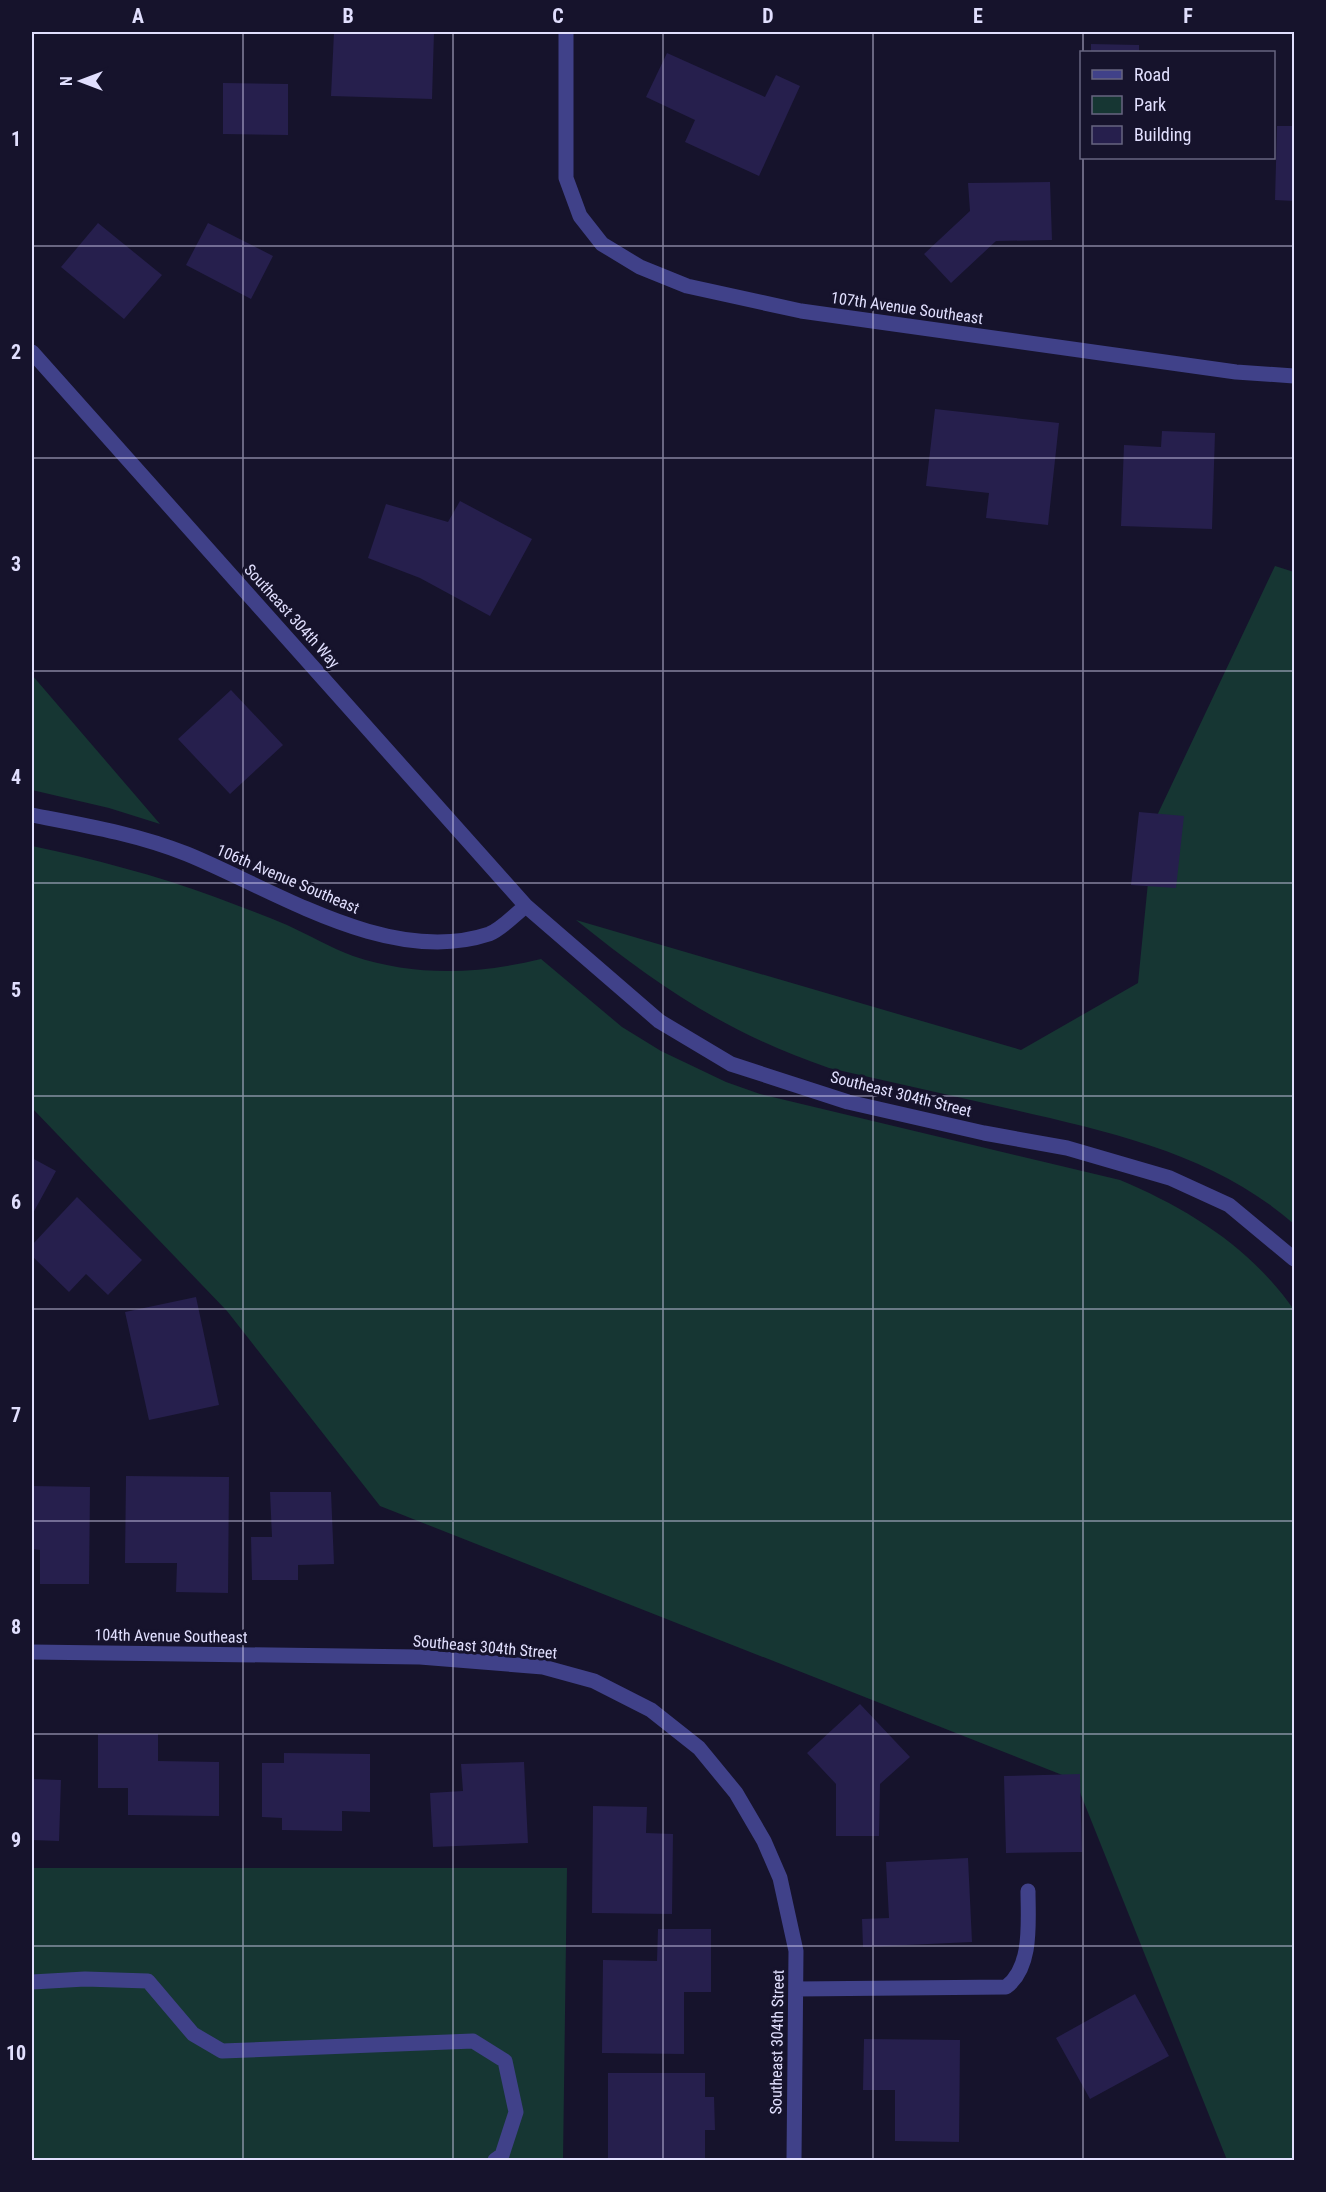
<svg xmlns="http://www.w3.org/2000/svg" width="1326" height="2192" font-family="'Roboto Condensed',sans-serif">
  <style>
    .green { fill: #163633 }
    .building { fill: #261f4d }
    .lines { fill: none; stroke-linecap: round; stroke-linejoin: round }
    .minor { stroke: #404189; stroke-width: 15 }
    .grid { fill: none; stroke: #e1dffe; stroke-width: 1.5; stroke-opacity: 0.55 }
    .labels { text-anchor: middle; dominant-baseline: central; stroke-width: 6; stroke-linejoin: round; paint-order: stroke }
    .street-label { font-size: 16px; fill: #e1dffe; stroke: #16132c }
    .neatline { fill: none; stroke: #e1dffe; stroke-width: 2 }
    .grid-label { font-size: 20px; text-anchor: middle; font-weight: bold; fill: #e1dffe }
  </style>
  <rect width="100%" height="100%" fill="#16132c"/>
  <!-- green -->
  <path class="green" d="M 1275,566 L 1294,572 L 1294,1224 C 1215,1155 1115,1133 1015,1110 C 953,1096 891,1082 829,1068 C 725,1032 661,988 576,920 L 1021,1050 L 1138,983 L 1154,822 Z
    M 32,675 L 160,824 L 109,808 L 32,790 Z
    M 32,846 C 94,859 155,875 215,897 C 239,906 264,915 287,925 C 309,935 331,948 353,956 C 415,977 479,974 541,959 L 622,1027 L 661,1051 L 726,1082 L 760,1094 L 1120,1180 C 1189,1209 1251,1248 1294,1310 L 1294,2160 L 1227,2160 L 1075,1780 L 380,1506 L 227,1311 L 32,1108 Z
    M 32,1868 L 567,1868 L 563,2160 L 32,2160 Z"/>
  <!-- building -->
  <path class="building" d="M 334,32 L 434,32 L 432,99 L 331,96 Z
    M 1091,44 L 1139,45 L 1139,52 L 1091,52 Z
    M 667,53 L 765,97 L 776,75 L 800,86 L 759,176 L 685,142 L 695,120 L 646,97 Z
    M 223,83 L 288,84 L 288,135 L 223,134 Z
    M 1277,126 L 1294,126 L 1294,201 L 1275,200 Z
    M 1050,182 L 1052,240 L 996,241 L 951,283 L 924,254 L 970,211 L 968,183 Z
    M 98,223 L 162,275 L 124,319 L 61,267 Z
    M 208,223 L 273,256 L 251,299 L 186,265 Z
    M 935,409 L 1059,423 L 1048,525 L 986,518 L 989,493 L 926,486 Z
    M 1162,431 L 1215,433 L 1212,529 L 1121,526 L 1124,445 L 1161,447 Z
    M 460,501 L 532,539 L 490,616 L 420,578 L 368,558 L 386,504 L 448,522 Z
    M 231,690 L 283,745 L 230,794 L 178,739 Z
    M 1139,812 L 1184,816 L 1176,888 L 1131,885 Z
    M 32,1158 L 56,1171 L 32,1215 Z
    M 77,1197 L 142,1260 L 108,1295 L 86,1274 L 69,1292 L 32,1256 L 32,1245 Z
    M 196,1297 L 219,1405 L 149,1420 L 125,1312 Z
    M 126,1476 L 229,1477 L 228,1593 L 176,1592 L 177,1563 L 125,1563 Z
    M 32,1486 L 90,1487 L 89,1584 L 40,1584 L 40,1550 L 32,1549 Z
    M 270,1492 L 331,1492 L 334,1564 L 298,1565 L 298,1580 L 252,1580 L 251,1537 L 272,1537 Z
    M 860,1704 L 910,1757 L 880,1784 L 879,1836 L 836,1836 L 836,1784 L 807,1753 Z
    M 98,1734 L 158,1734 L 158,1761 L 219,1762 L 219,1816 L 128,1815 L 128,1788 L 98,1788 Z
    M 284,1753 L 370,1754 L 370,1812 L 342,1811 L 342,1831 L 282,1830 L 282,1818 L 262,1817 L 262,1763 L 284,1763 Z
    M 524,1762 L 528,1843 L 433,1847 L 430,1793 L 463,1791 L 461,1764 Z
    M 1080,1774 L 1082,1852 L 1006,1853 L 1004,1776 Z
    M 32,1779 L 61,1780 L 59,1841 L 32,1840 Z
    M 593,1806 L 647,1807 L 646,1833 L 673,1834 L 672,1914 L 592,1913 Z
    M 968,1858 L 972,1942 L 863,1947 L 862,1919 L 889,1918 L 886,1862 Z
    M 658,1929 L 711,1929 L 711,1992 L 684,1992 L 684,2054 L 602,2053 L 603,1960 L 657,1961 Z
    M 1135,1994 L 1169,2056 L 1090,2099 L 1056,2038 Z
    M 864,2039 L 960,2040 L 959,2142 L 895,2141 L 895,2090 L 863,2090 Z
    M 608,2073 L 705,2073 L 705,2097 L 714,2097 L 715,2130 L 705,2130 L 705,2160 L 608,2160 Z"/>
  <g class="lines">
    <!-- minor -->
    <path class="minor" d="M 566,32 L 566,178 L 580,216 L 602,244 L 640,267 L 687,286 L 801,311 L 1236,372 L 1294,376
      M 32,352 L 526,906 L 659,1021 L 731,1064 L 848,1102 L 984,1133 L 1067,1148 L 1170,1178 L 1229,1205 L 1294,1259
      M 32,815 C 84,825 137,834 187,854 C 275,890 390,967 489,934 C 502,929 515,914 526,906
      M 32,1652 L 420,1657 L 543,1667 L 594,1681 L 651,1710 L 699,1748 L 736,1793 L 764,1841 L 780,1878 L 796,1951 L 794,2160
      M 32,1982 L 85,1979 L 148,1981 L 193,2034 L 222,2051 L 473,2041 L 505,2061 L 516,2112 L 502,2155 L 495,2160
      M 797,1989 L 1006,1987 C 1033,1967 1028,1921 1028,1891"/>
  </g>
  <!-- grid -->
  <path class="grid" d="M 243,32 L 243,2160M 453,32 L 453,2160M 663,32 L 663,2160M 873,32 L 873,2160M 1083,32 L 1083,52M 1083,158 L 1083,2160M 32,246 L 1294,246M 32,458 L 1294,458M 32,671 L 1294,671M 32,883 L 1294,883M 32,1096 L 1294,1096M 32,1309 L 1294,1309M 32,1521 L 1294,1521M 32,1734 L 1294,1734M 32,1946 L 1294,1946"/>
  <g class="labels">
    <!-- street labels -->
    <g class="street-label">
      <text transform="translate(907 308) rotate(8)">107th Avenue Southeast</text>
      <text transform="translate(292 616) rotate(48)">Southeast 304th Way</text>
      <text transform="translate(288 879) rotate(23)">106th Avenue Southeast</text>
      <text transform="translate(901 1094) rotate(14)">Southeast 304th Street</text>
      <text transform="translate(171 1636) rotate(1)">104th Avenue Southeast</text>
      <text transform="translate(485 1647) rotate(5)">Southeast 304th Street</text>
      <text transform="translate(777 2042) rotate(-89)">Southeast 304th Street</text>
    </g>
  </g>
  <!-- border -->
  <rect width="1326" height="2192" fill="none" stroke="#16132c" stroke-width="66"/>
  <!-- legend -->
  <rect x="1080" y="51" width="195" height="108" fill="#16132c" stroke="#676580" stroke-width="1.5"/>
  <rect x="1092" y="70" width="30" height="9" fill="#404189" stroke="#676580" stroke-width="1.5"/>
  <text x="1134" y="81" font-size="18" fill="#e1dffe">Road</text>
  <rect x="1092" y="96" width="30" height="18" fill="#163633" stroke="#676580" stroke-width="1.5"/>
  <text x="1134" y="111" font-size="18" fill="#e1dffe">Park</text>
  <rect x="1092" y="126" width="30" height="18" fill="#261f4d" stroke="#676580" stroke-width="1.5"/>
  <text x="1134" y="141" font-size="18" fill="#e1dffe">Building</text>
  <!-- north arrow -->
  <g transform="translate(81 81) rotate(270)" stroke="#16132c" stroke-width="4.5" paint-order="stroke">
  <path d="M0-4.5L10 22L0 15L-10 22Z" fill="#e1dffe"/>
  <text y="-9" font-size="16" font-weight="bold" text-anchor="middle" fill="#e1dffe">N</text>
  </g>
  <rect x="33" y="33" width="1260" height="2126" class="neatline"/>
  <g class="grid-label">
    <text x="138" y="23">A</text>
    <text x="348" y="23">B</text>
    <text x="558" y="23">C</text>
    <text x="768" y="23">D</text>
    <text x="978" y="23">E</text>
    <text x="1188" y="23">F</text>
    <text x="16" y="146">1</text>
    <text x="16" y="359">2</text>
    <text x="16" y="571">3</text>
    <text x="16" y="784">4</text>
    <text x="16" y="997">5</text>
    <text x="16" y="1209">6</text>
    <text x="16" y="1422">7</text>
    <text x="16" y="1634">8</text>
    <text x="16" y="1847">9</text>
    <text x="16" y="2060">10</text>
  </g>
</svg>
